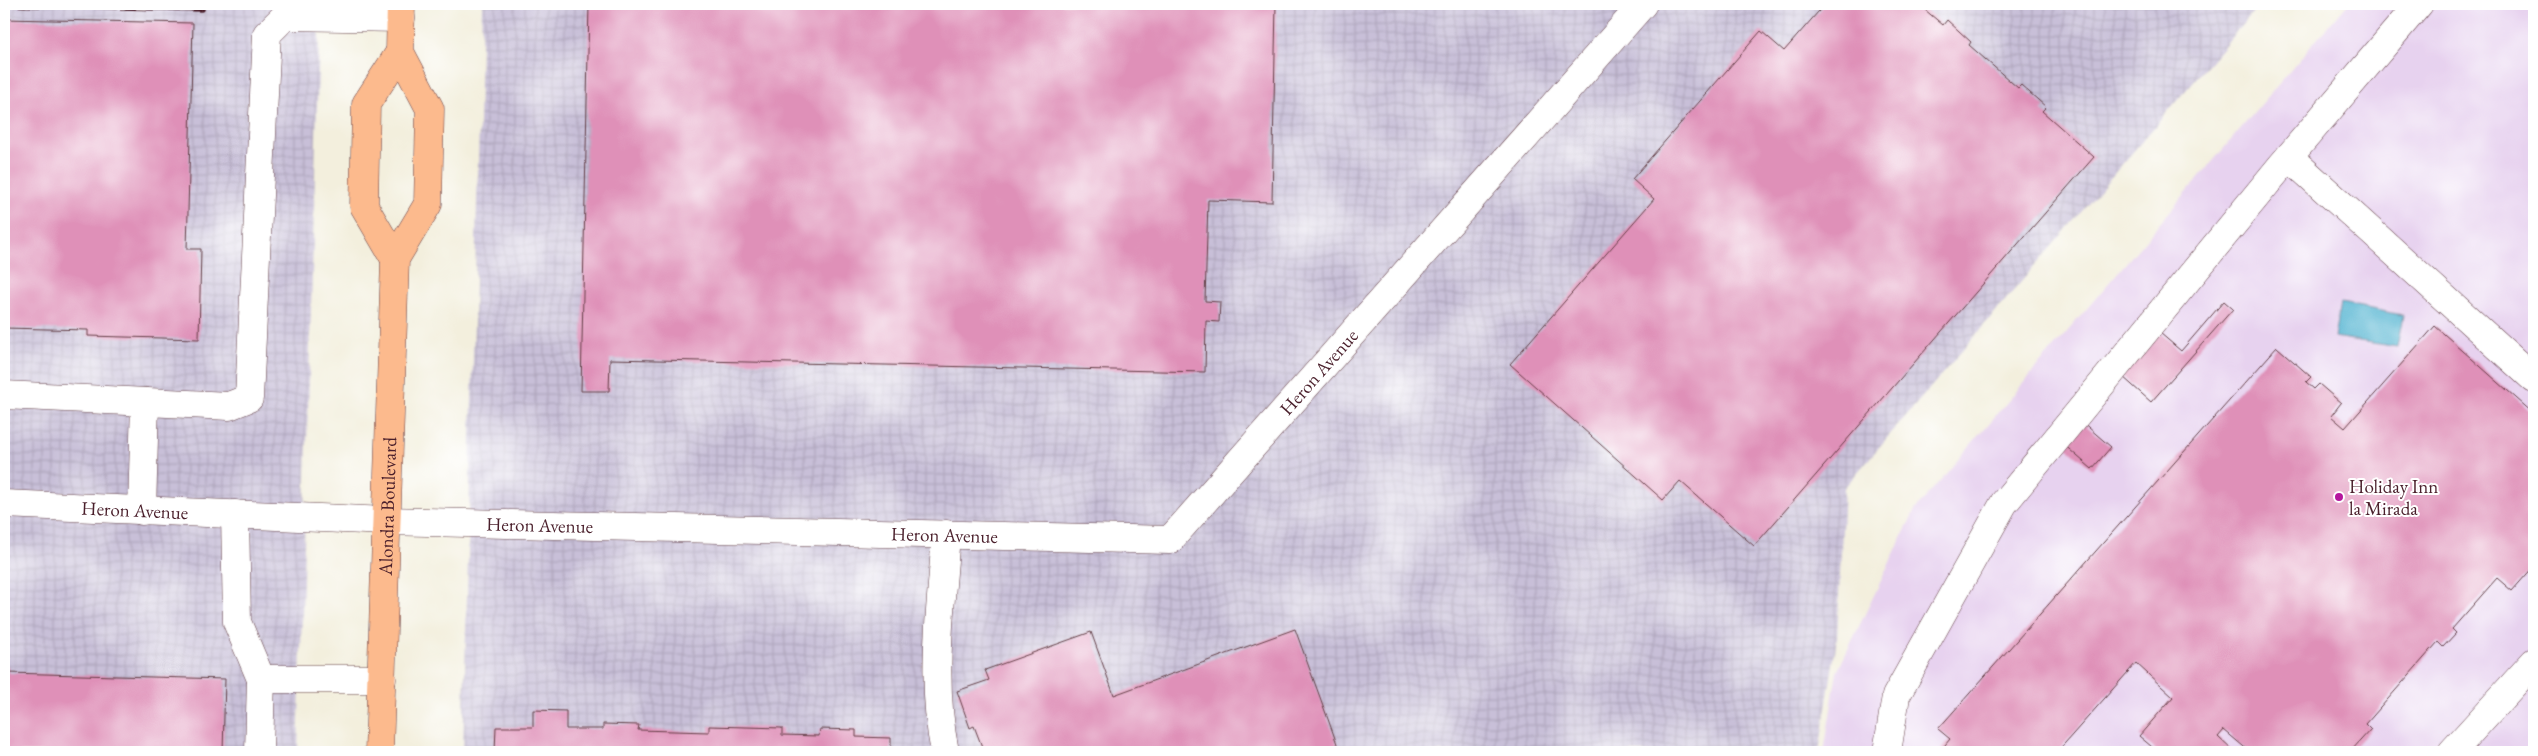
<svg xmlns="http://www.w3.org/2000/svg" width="2538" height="756" font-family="'EB Garamond',serif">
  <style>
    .built { fill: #e7d2ef }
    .industrial { fill: url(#industrial-grid) }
    .water { fill: #51b3d0; stroke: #4e697e }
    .building { fill: #df90b8 }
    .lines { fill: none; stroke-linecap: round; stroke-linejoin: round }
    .minor-casing { stroke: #633e46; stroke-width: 29 }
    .major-casing { stroke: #633e46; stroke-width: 29 }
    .minor { stroke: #fff; stroke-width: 28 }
    .major { stroke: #fcba8d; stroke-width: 28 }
    .rail-casing { stroke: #4a1f2b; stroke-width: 5.5 }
    .rail { stroke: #fff; stroke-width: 4; stroke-dasharray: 11; stroke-linecap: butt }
    .poi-dot { fill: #b5179e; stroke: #fff; stroke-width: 2 }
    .labels { text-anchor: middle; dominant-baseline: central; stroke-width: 4; stroke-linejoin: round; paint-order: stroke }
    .street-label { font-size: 19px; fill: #4a1f2b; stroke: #fff }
    .poi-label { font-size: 19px; fill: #4a1f2b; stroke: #fff; text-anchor: start }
  </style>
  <defs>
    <pattern id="industrial-grid" width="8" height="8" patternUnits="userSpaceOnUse" patternTransform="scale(1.25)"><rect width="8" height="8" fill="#c8bfd8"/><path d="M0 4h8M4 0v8" fill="none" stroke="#ada4ba"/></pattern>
  </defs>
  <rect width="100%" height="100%" fill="#fff"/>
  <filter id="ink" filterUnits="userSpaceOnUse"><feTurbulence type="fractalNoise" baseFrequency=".02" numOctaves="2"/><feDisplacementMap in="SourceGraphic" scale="10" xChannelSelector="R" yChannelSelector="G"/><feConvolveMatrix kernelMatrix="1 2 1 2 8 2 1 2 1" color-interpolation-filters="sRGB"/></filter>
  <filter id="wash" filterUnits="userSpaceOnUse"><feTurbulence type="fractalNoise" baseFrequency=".0096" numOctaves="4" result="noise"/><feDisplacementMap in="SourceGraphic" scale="20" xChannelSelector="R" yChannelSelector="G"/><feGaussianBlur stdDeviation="1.12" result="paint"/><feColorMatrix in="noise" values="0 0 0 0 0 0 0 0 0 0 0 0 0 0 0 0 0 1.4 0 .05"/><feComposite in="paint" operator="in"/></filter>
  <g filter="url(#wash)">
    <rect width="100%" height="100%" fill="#f3efdd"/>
    <!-- built -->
    <path class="built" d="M 2347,4 L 2534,4 L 2534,752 L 1824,752 L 1837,672 L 1915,510 Z"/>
    <!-- industrial -->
    <path class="industrial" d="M 4,4 L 320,4 L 298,752 L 4,752 Z
      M 482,4 L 2260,4 L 1844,488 L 1837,639 L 1819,752 L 463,752 Z"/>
    <!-- water -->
    <path class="water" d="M 2340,303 L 2403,315 L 2397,347 L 2334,337 Z"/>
    <g id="blocks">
      <!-- building -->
      <path class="building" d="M 589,4 L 1276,4 L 1272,202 L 1208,200 L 1205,301 L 1220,302 L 1219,322 L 1206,321 L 1205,372 L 610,359 L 609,391 L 581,391 Z
        M 1825,4 L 1918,4 L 1943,25 L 1947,20 L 1971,42 L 1969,45 L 2018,88 L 2021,85 L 2046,107 L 2042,111 L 2094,157 L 1754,546 L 1680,481 L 1663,500 L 1510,364 L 1654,199 L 1632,179 L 1761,31 L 1784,51 Z
        M 4,19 L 193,23 L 187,249 L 201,249 L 199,339 L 88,336 L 88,330 L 4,328 Z
        M 2224,301 L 2233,309 L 2151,402 L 2122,376 L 2160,333 L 2181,351 Z
        M 2435,326 L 2534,414 L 2534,566 L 2512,591 L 2497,578 L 2452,629 L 2456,633 L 2443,647 L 2438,642 L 2366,724 L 2371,729 L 2350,752 L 2250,752 L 2224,730 L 2218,737 L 2234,752 L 2158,752 L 2139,736 L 2173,697 L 2136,663 L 2057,752 L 1940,751 L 1950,739 L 1938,729 L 2277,347 L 2311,377 L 2306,382 L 2314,389 L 2319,384 L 2341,403 L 2331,416 L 2345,428 Z
        M 2081,421 L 2111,447 L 2092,469 L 2062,443 Z
        M 1295,629 L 1340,752 L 1019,752 L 1018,750 L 984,752 L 974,726 L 970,728 L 957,691 L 989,680 L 985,670 L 1091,632 L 1114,695 Z
        M 4,666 L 8,666 L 8,673 L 225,679 L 223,752 L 4,752 Z
        M 533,710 L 566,711 L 566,729 L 603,729 L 603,724 L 639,725 L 638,730 L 709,732 L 709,726 L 782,728 L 782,735 L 819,736 L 820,729 L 856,730 L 856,737 L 891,738 L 891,752 L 495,752 L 496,727 L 533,727 Z"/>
    </g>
  </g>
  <g filter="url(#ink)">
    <use href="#blocks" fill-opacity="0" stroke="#633e46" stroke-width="1"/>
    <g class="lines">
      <!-- minor casing -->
      <g class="minor-casing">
        <g id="minor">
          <path d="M 2289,157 L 2534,379"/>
          <path d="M 4,395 L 229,406 L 249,398 L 267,34 L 285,16 L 401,18"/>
          <path id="s1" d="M 4,504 L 387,521 L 1170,540 L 1643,4"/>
          <path d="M 142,511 L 145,402"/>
          <path d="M 235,514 L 237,622 L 261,679"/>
          <path d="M 259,752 L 261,679 L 382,679"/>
          <path d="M 945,752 C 930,681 941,607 946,534"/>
          <path d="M 1887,752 L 1896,696 L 2004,503 L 2281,166 L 2419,4"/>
          <path d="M 2452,752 L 2534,662"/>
        </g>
      </g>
      <!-- major casing -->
      <g class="major-casing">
        <g id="major">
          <path d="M 395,259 L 364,206 L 366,104 L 400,52"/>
          <path id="s2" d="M 379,752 L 395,259 L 428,204 L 430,109 L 400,52 L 401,4"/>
        </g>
      </g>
      <!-- minor -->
      <use href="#minor" class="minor"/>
      <!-- major -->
      <use href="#major" class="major"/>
      <!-- rail casing -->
      <g class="rail-casing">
        <path id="rail" d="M 4,4 L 202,9"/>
      </g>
      <!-- rail -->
      <use href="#rail" class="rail"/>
    </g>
  </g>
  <!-- markers -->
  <circle class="poi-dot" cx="2339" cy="497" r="5"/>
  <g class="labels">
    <!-- street labels -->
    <g class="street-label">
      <text stroke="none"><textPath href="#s1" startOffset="1391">Heron Avenue</textPath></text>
      <text stroke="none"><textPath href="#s2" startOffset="246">Alondra Boulevard</textPath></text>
      <text stroke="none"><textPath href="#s1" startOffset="131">Heron Avenue</textPath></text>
      <text stroke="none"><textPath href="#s1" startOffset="536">Heron Avenue</textPath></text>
      <text stroke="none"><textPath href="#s1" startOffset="941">Heron Avenue</textPath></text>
    </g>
    <!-- poi labels -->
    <g class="poi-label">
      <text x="2349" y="486">Holiday Inn<tspan x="2349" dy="22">la Mirada</tspan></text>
    </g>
  </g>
  <!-- margin -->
  <rect width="2538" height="756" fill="none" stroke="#fff" stroke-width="20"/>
</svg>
